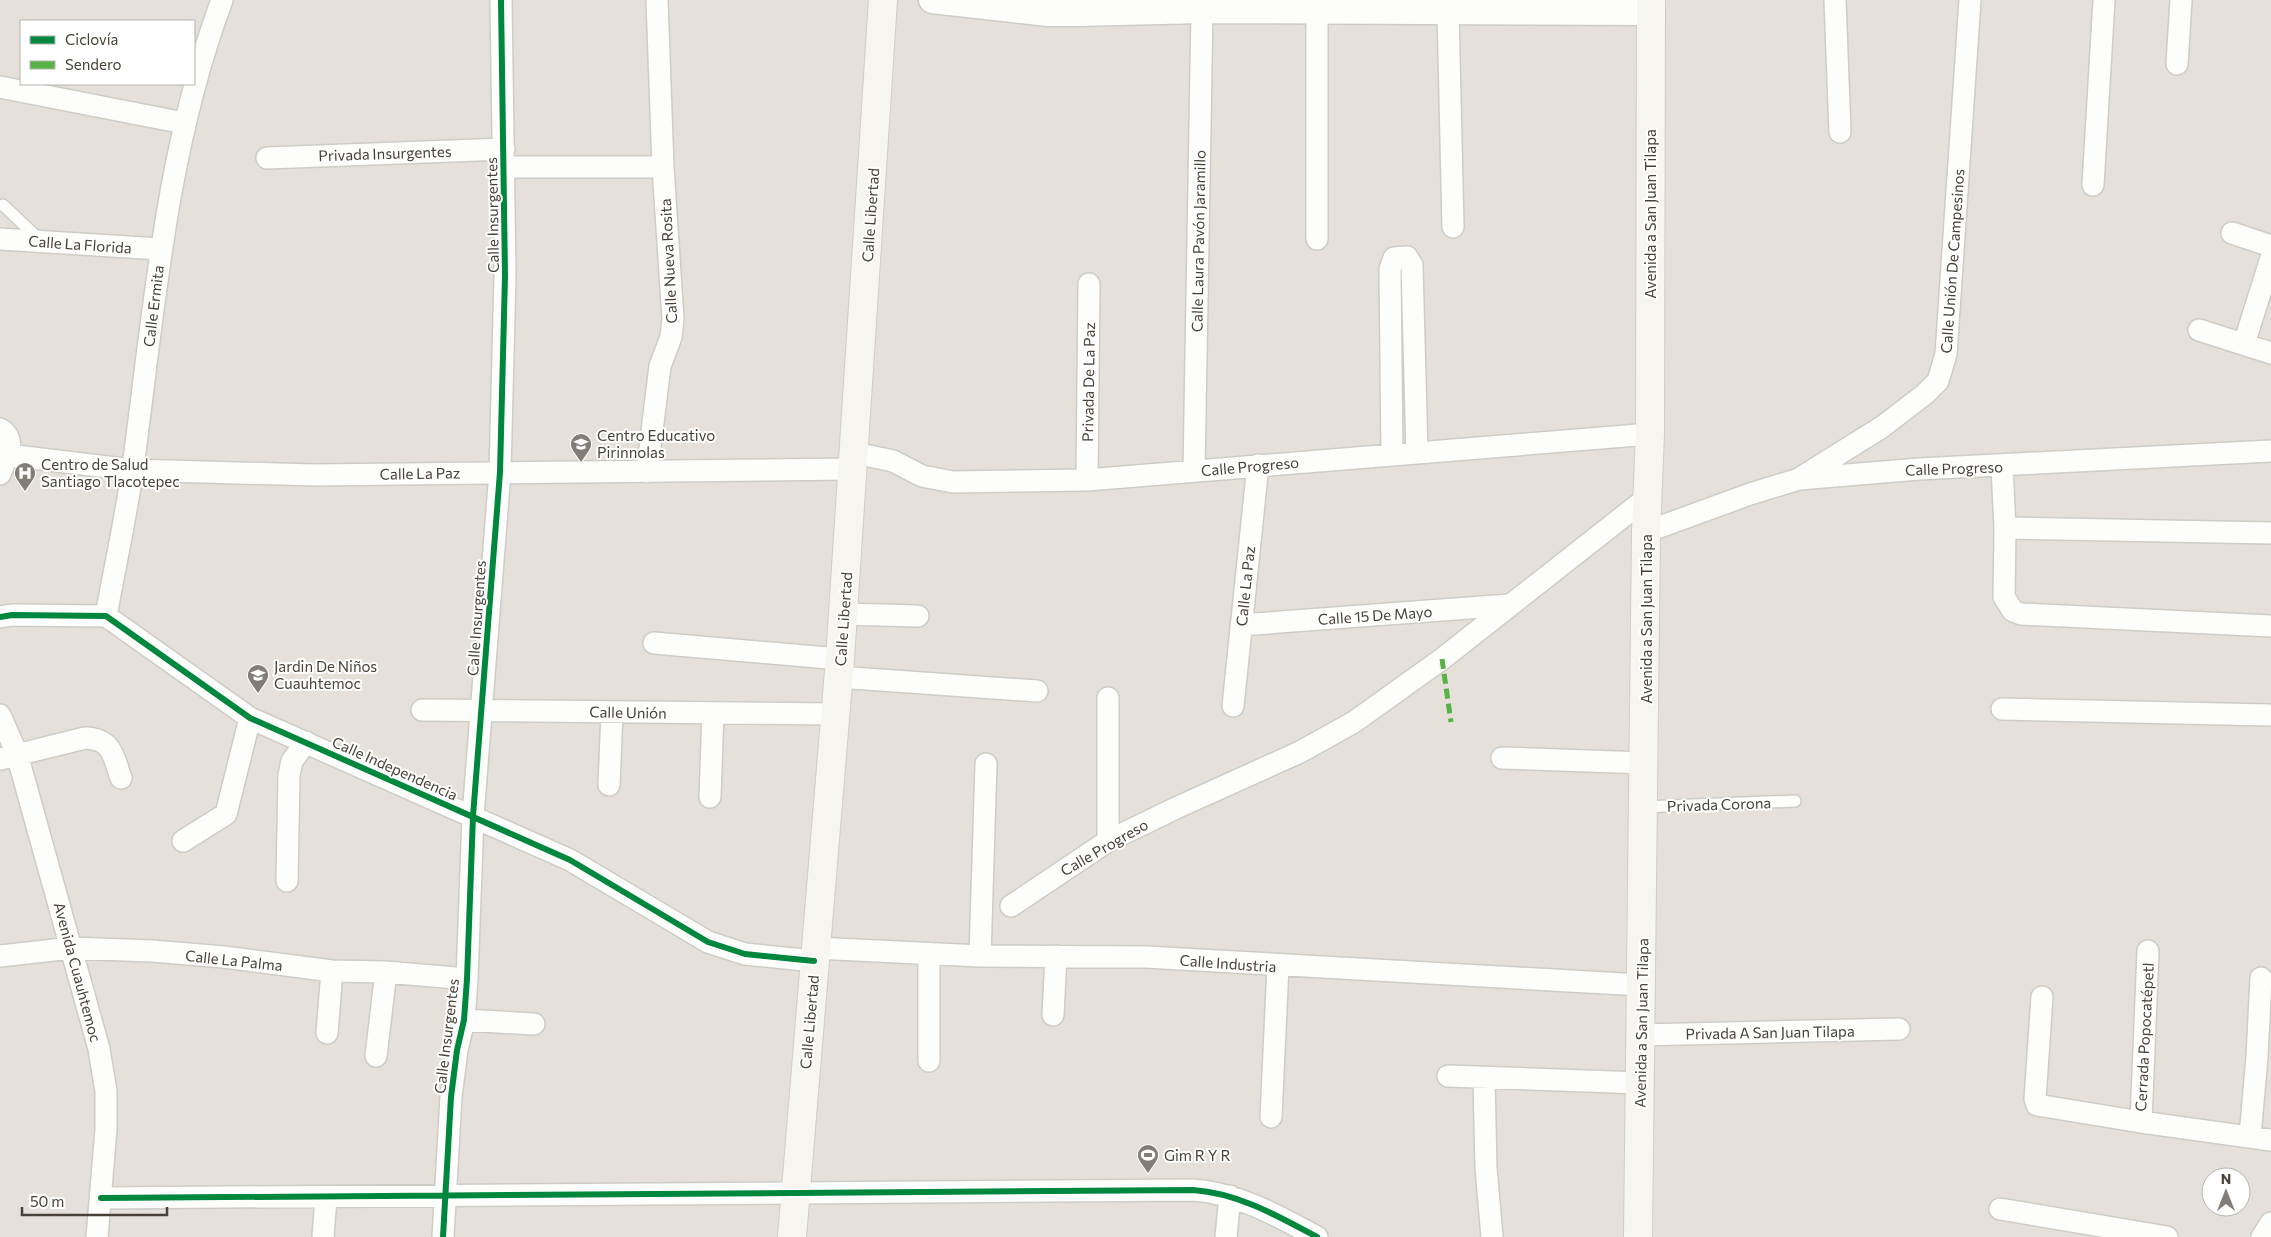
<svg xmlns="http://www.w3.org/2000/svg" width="2271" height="1237" font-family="Commissioner,sans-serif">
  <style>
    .residential { fill: #e5e1da; fill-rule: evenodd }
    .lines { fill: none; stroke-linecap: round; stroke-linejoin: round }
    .service-casing { stroke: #cdccc7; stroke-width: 14 }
    .minor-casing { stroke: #cdccc7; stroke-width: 24 }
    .tertiary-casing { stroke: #cdccc7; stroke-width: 29 }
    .secondary-casing { stroke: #d0cdc3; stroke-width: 30 }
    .service { stroke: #fdfdfc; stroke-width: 11 }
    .minor { stroke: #fdfdfc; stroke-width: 21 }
    .tertiary { stroke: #fdfdfc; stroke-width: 26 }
    .secondary { stroke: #f6f5f0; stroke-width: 28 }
    .quiet { stroke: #57b346; stroke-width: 5; stroke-dasharray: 10 5; stroke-linecap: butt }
    .cycleway-casing { stroke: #fff; stroke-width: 9 }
    .cycleway { stroke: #00873e; stroke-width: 6 }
    .labels { text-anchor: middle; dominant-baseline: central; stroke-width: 4; stroke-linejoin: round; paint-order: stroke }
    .street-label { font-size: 15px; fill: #474138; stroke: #fff }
    .poi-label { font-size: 15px; fill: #474138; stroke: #fff; text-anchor: start }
  </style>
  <rect width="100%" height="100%" fill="#f1f0eb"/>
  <!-- residential -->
  <path class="residential" d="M 0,0 L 2271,0 L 2271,1237 L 0,1237 ZM 21,21 L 194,21 L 194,84 L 21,84 ZM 2211,1177 L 2241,1177 L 2241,1207 L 2211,1207 Z"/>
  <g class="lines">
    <!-- service casing -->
    <g class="service-casing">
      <path id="service" d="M 3,205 L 40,240
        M 1644,807 L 1795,801"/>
    </g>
    <!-- minor casing -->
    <g class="minor-casing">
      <path id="minor" d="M 1835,0 L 1840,132
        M 1317,11 L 1317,239
        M 1448,11 L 1453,227
        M 2177,64 L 2181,0
        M 0,87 L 184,123
        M 267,158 L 504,149
        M 504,167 L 663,167
        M 2093,185 L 2104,0
        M 2232,233 L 2271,246
        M 0,239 L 160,249
        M 2199,330 L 2271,353
        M 2244,344 L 2271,258
        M 0,429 C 18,440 6,458 0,474
        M 855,453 L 893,461 L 922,476 L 953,482 L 1087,480 L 1650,434
        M 8,455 L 132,470 L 314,475 L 853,469
        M 1392,455 L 1390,269 L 1394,258 L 1407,257 L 1412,265 L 1417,453
        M 2002,466 L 2005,528 L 2004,597 L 2013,611 L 2021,614 L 2271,626
        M 1194,471 L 1202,10
        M 647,472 L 660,366 L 671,337 L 673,319 L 663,167 L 657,0
        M 1802,477 L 1882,427 L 1925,394 L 1938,381 L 1946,354 L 1970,0
        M 1087,480 L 1089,284
        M 2005,528 L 2271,533
        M 1646,532 L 1750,494 L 1799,479 L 1919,469 L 2271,451
        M 843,614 L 918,616
        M 106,616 C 115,566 126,517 133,467 C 154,310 166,150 222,0
        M 0,617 L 12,615 L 106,616 L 250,718 L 570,860 L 708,942 L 745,954 L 814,961
        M 1241,625 L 1509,605
        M 654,643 L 840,659
        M 838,677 L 1037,691
        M 1108,698 L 1108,841
        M 1233,706 L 1258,465
        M 2002,709 L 2269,715
        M 422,710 L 835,714
        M 0,715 L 17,754 L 99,1049 L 106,1091 L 106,1129 L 97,1237
        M 1502,758 L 1645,763
        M 0,759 L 85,738 C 113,739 113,756 121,778
        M 609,785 L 612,712
        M 710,797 L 713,713
        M 183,841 L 226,814 L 250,718
        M 287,881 L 289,775 L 292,761 L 306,742
        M 1011,906 L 1108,841 L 1176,808 L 1300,752 L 1354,722 L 1442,659 L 1648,497
        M 815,948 L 980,956 L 1146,957 L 1641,985
        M 929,953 L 929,1061
        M 0,956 L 71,948 L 152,951 L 224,957 L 332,971 L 386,972 L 467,979
        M 980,956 L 986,764
        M 2042,997 L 2035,1099 L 2037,1105 L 2141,1122 L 2271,1140
        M 1053,1015 L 1056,956
        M 464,1020 L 534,1024
        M 327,1033 L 332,971
        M 1641,1035 L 1899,1029
        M 376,1056 L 386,972
        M 1448,1076 L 1640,1083
        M 1484,1079 L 1486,1168 L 1492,1237
        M 1271,1117 L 1278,966
        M 2141,1122 L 2148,951
        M 2250,1136 L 2257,1057 L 2261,978
        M 101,1198 L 1193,1190 C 1238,1193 1278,1216 1317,1237
        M 2000,1209 L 2167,1237
        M 323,1237 L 326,1197
        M 443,1237 L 451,1097 L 457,1050 L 464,1020 L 467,979 L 473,816 L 500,472 L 505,276 L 501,0
        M 1226,1237 L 1230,1196
        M 2262,1237 L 2271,1223"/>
    </g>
    <!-- tertiary casing -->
    <g class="tertiary-casing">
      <path id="tertiary" d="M 932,0 L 1048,13 L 1078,13 L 1202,10 L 1651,12"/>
    </g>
    <!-- secondary casing -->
    <g class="secondary-casing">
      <path id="secondary" d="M 792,1237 L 840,659 L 883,0
        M 1638,1237 L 1646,532 L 1650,434 L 1651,0"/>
    </g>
    <!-- service -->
    <use href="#service" class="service"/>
    <!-- minor -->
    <use href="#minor" class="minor"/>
    <!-- tertiary -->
    <use href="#tertiary" class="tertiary"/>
    <!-- secondary -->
    <use href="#secondary" class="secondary"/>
    <!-- quiet -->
    <path class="quiet" d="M 1442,659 L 1451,722"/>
    <!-- cycleway casing -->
    <g class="cycleway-casing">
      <path id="cycleway" d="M 0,617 L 12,615 L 106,616 L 250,718 L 570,860 L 708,942 L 745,954 L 814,961
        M 101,1198 L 1193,1190 C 1238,1193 1278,1216 1317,1237
        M 443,1237 L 451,1097 L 457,1050 L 464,1020 L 467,979 L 473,816 L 500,472 L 505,276 L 501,0"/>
    </g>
    <!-- cycleway -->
    <use href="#cycleway" class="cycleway"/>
  </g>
  <!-- icons -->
  <defs>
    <g id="school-pin" transform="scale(1.125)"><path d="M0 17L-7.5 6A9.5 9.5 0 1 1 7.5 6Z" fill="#827e77" stroke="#fff"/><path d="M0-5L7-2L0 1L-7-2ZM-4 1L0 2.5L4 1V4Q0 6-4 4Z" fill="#fff"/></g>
    <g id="hospital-pin" transform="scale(1.125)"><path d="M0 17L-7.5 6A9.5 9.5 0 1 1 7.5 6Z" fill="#827e77" stroke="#fff"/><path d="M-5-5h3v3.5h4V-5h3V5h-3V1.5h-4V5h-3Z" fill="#fff"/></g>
    <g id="stadium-pin" transform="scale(1.125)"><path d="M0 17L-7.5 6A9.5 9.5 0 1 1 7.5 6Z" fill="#827e77" stroke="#fff"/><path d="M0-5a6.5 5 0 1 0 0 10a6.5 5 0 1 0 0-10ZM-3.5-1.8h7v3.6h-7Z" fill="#fff"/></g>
  </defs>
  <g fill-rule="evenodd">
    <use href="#school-pin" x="581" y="444"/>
    <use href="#hospital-pin" x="25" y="473"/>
    <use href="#school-pin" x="258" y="675"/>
    <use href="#stadium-pin" x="1148" y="1155"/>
  </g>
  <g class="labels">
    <!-- street labels -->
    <g class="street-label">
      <text transform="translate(385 153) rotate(-2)">Privada Insurgentes</text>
      <text transform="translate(1650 214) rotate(-90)">Avenida a San Juan Tilapa</text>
      <text transform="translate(492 215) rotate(-91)">Calle Insurgentes</text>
      <text transform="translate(870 215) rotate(-86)">Calle Libertad</text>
      <text transform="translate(1198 241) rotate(-89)">Calle Laura Pavón Jaramillo</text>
      <text transform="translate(80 244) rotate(4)">Calle La Florida</text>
      <text transform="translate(668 261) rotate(-93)">Calle Nueva Rosita</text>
      <text transform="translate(1952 261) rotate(-86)">Calle Unión De Campesinos</text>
      <text transform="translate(153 306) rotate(-83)">Calle Ermita</text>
      <text transform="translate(1088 382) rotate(-89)">Privada De La Paz</text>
      <text transform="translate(1250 466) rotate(-5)">Calle Progreso</text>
      <text transform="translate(1954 468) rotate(-2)">Calle Progreso</text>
      <text transform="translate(420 473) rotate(-1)">Calle La Paz</text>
      <text transform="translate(1245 586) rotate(-84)">Calle La Paz</text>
      <text transform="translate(1375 615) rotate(-4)">Calle 15 De Mayo</text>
      <text transform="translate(476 618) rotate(-86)">Calle Insurgentes</text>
      <text transform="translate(843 619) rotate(-86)">Calle Libertad</text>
      <text transform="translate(1646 619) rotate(-90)">Avenida a San Juan Tilapa</text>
      <text transform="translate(628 712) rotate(1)">Calle Unión</text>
      <text transform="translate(395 768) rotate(24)">Calle Independencia</text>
      <text transform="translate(1719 804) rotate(-2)">Privada Corona</text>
      <text transform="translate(1104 847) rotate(-30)">Calle Progreso</text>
      <text transform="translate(234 960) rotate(6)">Calle La Palma</text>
      <text transform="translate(1228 963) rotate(4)">Calle Industria</text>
      <text transform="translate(78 972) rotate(75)">Avenida Cuauhtemoc</text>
      <text transform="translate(809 1022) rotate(-85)">Calle Libertad</text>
      <text transform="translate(1641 1023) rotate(-89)">Avenida a San Juan Tilapa</text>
      <text transform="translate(1770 1032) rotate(-1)">Privada A San Juan Tilapa</text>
      <text transform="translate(446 1036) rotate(-83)">Calle Insurgentes</text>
      <text transform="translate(2144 1037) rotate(-87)">Cerrada Popocatépetl</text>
    </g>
    <!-- poi labels -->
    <g class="poi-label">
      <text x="597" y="435">Centro Educativo<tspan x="597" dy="17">Pirinnolas</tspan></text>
      <text x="41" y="464">Centro de Salud<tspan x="41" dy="17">Santiago Tlacotepec</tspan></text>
      <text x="274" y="666">Jardin De Niños<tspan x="274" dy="17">Cuauhtemoc</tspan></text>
      <text x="1164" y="1155">Gim R Y R</text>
    </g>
  </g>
  <!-- legend -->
  <rect x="20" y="20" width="175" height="65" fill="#ffffff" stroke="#b5b3af"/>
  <rect x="30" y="36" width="25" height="8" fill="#00873e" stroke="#b5b3af"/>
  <text x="65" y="45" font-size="15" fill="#474138">Ciclovía</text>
  <rect x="30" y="61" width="25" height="8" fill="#57b346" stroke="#b5b3af"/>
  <text x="65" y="70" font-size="15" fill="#474138">Sendero</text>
  <!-- north arrow -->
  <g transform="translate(2226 1192)"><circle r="24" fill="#ffffff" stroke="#b5b3af"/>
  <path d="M0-4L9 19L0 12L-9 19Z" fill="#827e77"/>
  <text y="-8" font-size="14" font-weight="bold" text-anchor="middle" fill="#474138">N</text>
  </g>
  <!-- scale -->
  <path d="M22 1207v8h145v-8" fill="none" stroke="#474138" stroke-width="2.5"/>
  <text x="30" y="1207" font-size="15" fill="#474138" stroke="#ffffff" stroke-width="4" paint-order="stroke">50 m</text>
</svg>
